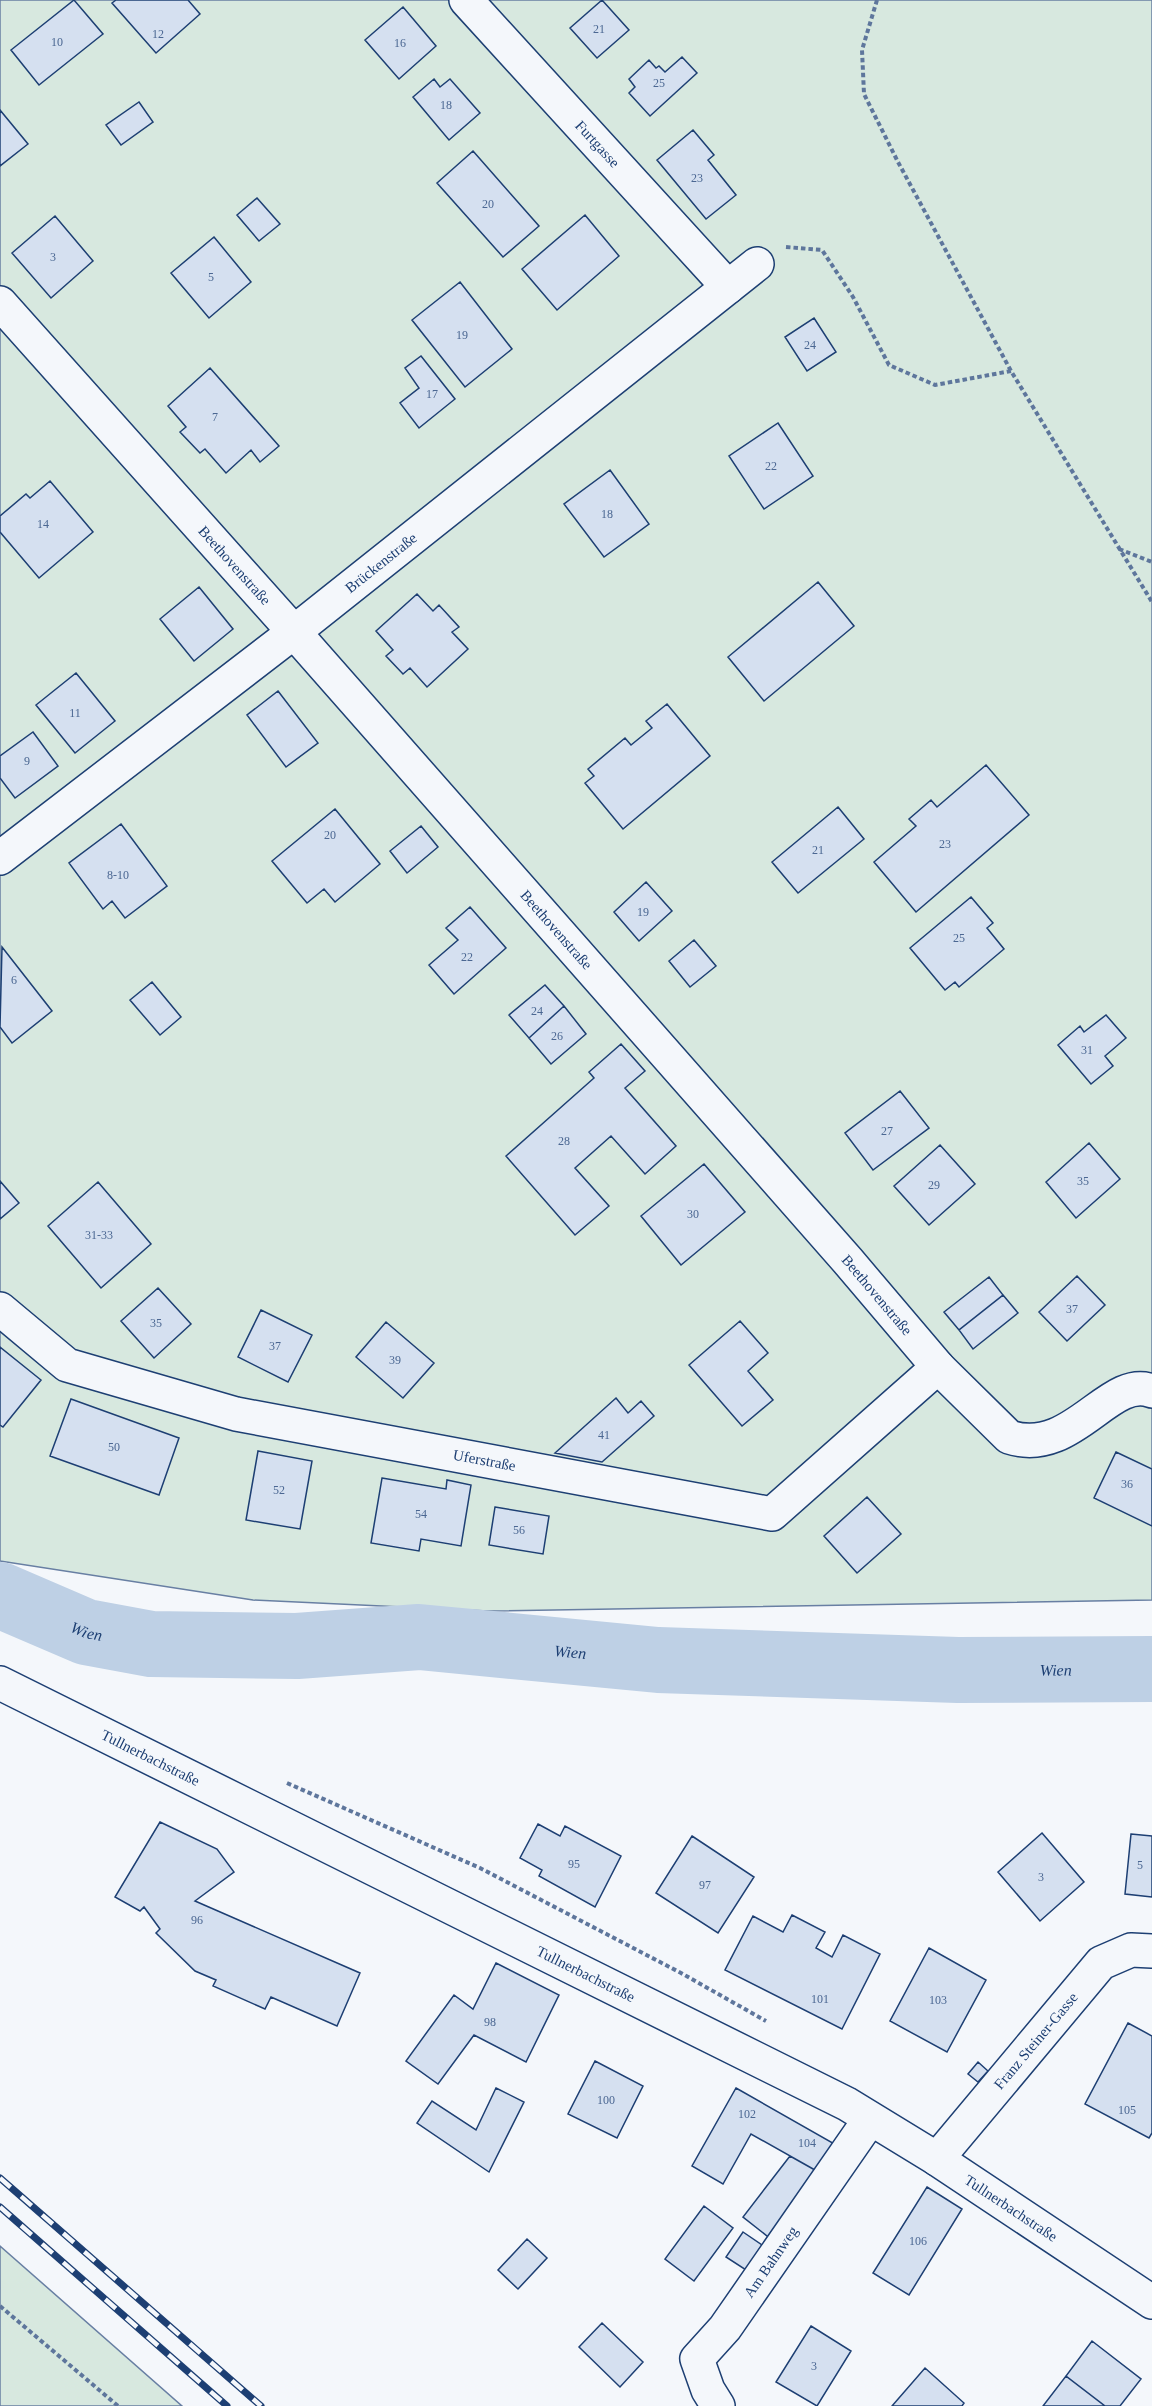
<svg xmlns="http://www.w3.org/2000/svg" width="1152" height="2406" font-family="Georgia,serif">
  <style>
    .green { fill: #d7e8df; stroke: #687fa3; stroke-width: 1.5 }
    .lines { fill: none; stroke-linecap: round; stroke-linejoin: round }
    .river { stroke: #bed0e5; stroke-width: 66 }
    .building { fill: #d5e0f0; stroke: #1d3f73; stroke-width: 1.5 }
    .minor-casing { stroke: #1d3f73; stroke-width: 36 }
    .major-casing { stroke: #1d3f73; stroke-width: 36 }
    .path { stroke: #5e769c; stroke-width: 4; stroke-dasharray: 4.5 3; stroke-linecap: butt }
    .minor { stroke: #f4f7fb; stroke-width: 33 }
    .major { stroke: #f4f7fb; stroke-width: 33 }
    .rail-casing { stroke: #1d3f73; stroke-width: 7 }
    .rail { stroke: #f4f7fb; stroke-width: 4.5; stroke-dasharray: 14; stroke-linecap: butt }
    .labels { text-anchor: middle; dominant-baseline: central; stroke-width: 4.5; stroke-linejoin: round; paint-order: stroke }
    .number-label { font-size: 12px; fill: #4b6792 }
    .street-label { font-size: 15px; fill: #1d3f73; stroke: #f4f7fb }
    .water-label { font-size: 16px; font-style: italic; fill: #1d3f73; stroke: #f4f7fb }
  </style>
  <rect width="100%" height="100%" fill="#f4f7fb"/>
  <!-- green -->
  <path class="green" d="M 0,0 L 1152,0 L 1152,1600 L 488,1611 L 253,1600 L 0,1561 Z
    M 0,2246 L 182,2406 L 0,2406 Z"/>
  <g class="lines">
    <!-- river -->
    <path class="river" id="s1" d="M 0,1595 L 86,1632 L 151,1644 L 297,1646 L 419,1637 L 658,1660 L 958,1670 L 1152,1669"/>
  </g>
  <!-- building -->
  <path class="building" d="M 74,0 L 103,34 L 39,85 L 11,50 Z
    M 116,0 L 188,0 L 200,14 L 156,53 L 112,3 Z
    M 602,0 L 629,30 L 597,58 L 570,28 Z
    M 403,7 L 436,46 L 399,79 L 365,40 Z
    M 682,57 L 697,73 L 650,116 L 629,93 L 635,87 L 629,79 L 649,60 L 656,68 L 659,66 L 665,72 Z
    M 434,79 L 440,87 L 450,79 L 480,113 L 449,140 L 413,97 Z
    M 139,102 L 153,122 L 121,145 L 106,125 Z
    M 0,110 L 28,144 L 0,166 Z
    M 693,130 L 714,155 L 708,160 L 736,195 L 706,219 L 657,160 Z
    M 473,151 L 539,226 L 503,257 L 437,183 Z
    M 257,198 L 280,224 L 259,241 L 237,215 Z
    M 585,215 L 619,256 L 557,310 L 522,269 Z
    M 55,216 L 93,261 L 51,298 L 12,253 Z
    M 214,237 L 251,282 L 209,318 L 171,273 Z
    M 460,282 L 512,349 L 465,387 L 412,320 Z
    M 814,318 L 836,352 L 807,371 L 785,337 Z
    M 421,356 L 455,399 L 419,428 L 400,403 L 419,388 L 405,368 Z
    M 210,368 L 279,446 L 260,462 L 251,450 L 226,473 L 205,449 L 200,453 L 180,432 L 186,427 L 168,406 Z
    M 778,423 L 813,476 L 764,509 L 729,456 Z
    M 610,470 L 649,524 L 604,557 L 564,504 Z
    M 50,481 L 93,532 L 39,578 L 0,532 L 0,516 L 26,494 L 30,498 Z
    M 818,582 L 854,626 L 764,701 L 728,657 Z
    M 199,587 L 233,629 L 194,661 L 160,619 Z
    M 417,594 L 433,611 L 439,605 L 459,627 L 452,632 L 468,649 L 427,687 L 410,668 L 403,674 L 386,656 L 393,650 L 376,631 Z
    M 76,673 L 115,721 L 75,753 L 36,705 Z
    M 278,691 L 318,743 L 286,767 L 247,715 Z
    M 667,704 L 710,756 L 623,829 L 585,783 L 594,776 L 588,769 L 625,738 L 631,745 L 652,728 L 646,721 Z
    M 33,732 L 58,766 L 15,798 L 0,778 L 0,756 Z
    M 986,765 L 1029,815 L 916,912 L 874,862 L 916,826 L 909,819 L 931,800 L 937,807 Z
    M 838,807 L 864,839 L 798,893 L 772,862 Z
    M 335,809 L 380,864 L 335,902 L 324,889 L 307,903 L 272,861 Z
    M 121,824 L 167,886 L 125,918 L 112,901 L 103,909 L 69,863 Z
    M 421,826 L 438,847 L 407,873 L 390,851 Z
    M 646,882 L 672,911 L 639,941 L 614,912 Z
    M 971,897 L 993,923 L 987,928 L 1004,949 L 959,987 L 955,982 L 945,990 L 910,948 Z
    M 470,907 L 506,948 L 454,994 L 429,965 L 458,940 L 446,928 Z
    M 694,940 L 716,966 L 690,987 L 669,961 Z
    M 2,947 L 52,1011 L 12,1043 L 0,1027 Z
    M 152,982 L 181,1017 L 160,1035 L 130,1000 Z
    M 545,985 L 564,1006 L 529,1038 L 509,1015 Z
    M 564,1006 L 586,1034 L 551,1064 L 529,1038 Z
    M 1106,1015 L 1126,1038 L 1105,1056 L 1113,1066 L 1091,1084 L 1058,1045 L 1080,1026 L 1084,1032 Z
    M 621,1044 L 645,1071 L 625,1088 L 676,1146 L 645,1174 L 611,1136 L 575,1168 L 609,1206 L 575,1235 L 506,1156 L 594,1078 L 589,1072 Z
    M 900,1091 L 929,1128 L 873,1170 L 845,1133 Z
    M 1089,1143 L 1120,1179 L 1076,1218 L 1046,1182 Z
    M 940,1145 L 975,1184 L 929,1225 L 894,1186 Z
    M 704,1164 L 745,1212 L 681,1265 L 641,1216 Z
    M 0,1181 L 19,1203 L 0,1219 Z
    M 98,1182 L 151,1244 L 101,1288 L 48,1226 Z
    M 1077,1276 L 1105,1305 L 1067,1341 L 1039,1312 Z
    M 989,1277 L 1003,1295 L 959,1330 L 944,1312 Z
    M 158,1288 L 191,1324 L 154,1358 L 121,1321 Z
    M 1003,1295 L 1018,1313 L 973,1349 L 959,1330 Z
    M 261,1310 L 312,1335 L 288,1382 L 238,1357 Z
    M 740,1321 L 768,1353 L 748,1371 L 773,1400 L 742,1426 L 689,1365 Z
    M 386,1322 L 434,1363 L 403,1398 L 356,1357 Z
    M 0,1347 L 41,1380 L 3,1427 L 0,1425 Z
    M 616,1398 L 628,1413 L 641,1401 L 654,1416 L 602,1462 L 555,1453 Z
    M 71,1399 L 179,1438 L 159,1495 L 50,1456 Z
    M 258,1451 L 312,1461 L 300,1529 L 246,1520 Z
    M 1116,1452 L 1152,1469 L 1152,1526 L 1094,1498 Z
    M 382,1478 L 446,1489 L 447,1480 L 471,1485 L 461,1546 L 421,1539 L 419,1551 L 371,1543 Z
    M 867,1497 L 901,1534 L 857,1573 L 824,1536 Z
    M 495,1507 L 549,1516 L 543,1554 L 489,1545 Z
    M 160,1822 L 217,1849 L 234,1872 L 195,1901 L 360,1973 L 337,2026 L 271,1997 L 265,2009 L 213,1986 L 216,1980 L 195,1971 L 156,1933 L 160,1929 L 144,1907 L 140,1911 L 115,1897 Z
    M 538,1824 L 560,1836 L 565,1826 L 621,1856 L 595,1907 L 539,1876 L 542,1870 L 520,1858 Z
    M 1042,1833 L 1084,1882 L 1040,1921 L 998,1872 Z
    M 1131,1834 L 1152,1836 L 1152,1897 L 1125,1894 Z
    M 692,1836 L 754,1877 L 718,1933 L 656,1893 Z
    M 792,1915 L 825,1932 L 816,1948 L 832,1957 L 843,1935 L 880,1954 L 842,2029 L 725,1970 L 753,1916 L 783,1932 Z
    M 929,1948 L 986,1980 L 947,2052 L 890,2021 Z
    M 496,1963 L 559,1995 L 526,2062 L 474,2035 L 438,2084 L 406,2061 L 454,1995 L 473,2009 Z
    M 1128,2023 L 1152,2036 L 1152,2133 L 1149,2138 L 1085,2104 Z
    M 595,2061 L 643,2086 L 617,2138 L 568,2114 Z
    M 978,2062 L 988,2071 L 978,2082 L 968,2074 Z
    M 496,2088 L 524,2102 L 489,2172 L 417,2123 L 432,2101 L 476,2130 Z
    M 736,2088 L 838,2146 L 822,2174 L 751,2134 L 723,2184 L 692,2166 Z
    M 790,2156 L 822,2174 L 772,2240 L 743,2217 Z
    M 927,2187 L 962,2209 L 909,2295 L 873,2273 Z
    M 704,2206 L 733,2228 L 694,2281 L 665,2259 Z
    M 743,2232 L 762,2245 L 746,2270 L 726,2257 Z
    M 527,2239 L 547,2258 L 518,2289 L 498,2270 Z
    M 602,2323 L 643,2362 L 620,2387 L 579,2347 Z
    M 811,2326 L 851,2351 L 817,2406 L 776,2382 Z
    M 1092,2341 L 1141,2379 L 1120,2406 L 1105,2406 L 1066,2376 Z
    M 925,2368 L 964,2403 L 962,2406 L 892,2406 Z
    M 1066,2376 L 1105,2406 L 1043,2406 Z"/>
  <g class="lines">
    <!-- minor casing -->
    <g class="minor-casing">
      <g id="minor">
        <path id="s2" d="M 466,0 L 728,287"/>
        <path id="s3" d="M 0,303 L 294,632 L 848,1261 L 938,1367 L 1009,1437 C 1073,1458 1109,1374 1152,1391"/>
        <path id="s4" d="M 0,858 L 294,632 L 757,264"/>
        <path id="s5" d="M 0,1309 L 67,1365 L 236,1414 L 772,1514 L 938,1367"/>
        <path id="s6" d="M 937,2159 L 1101,1963 L 1131,1950 L 1152,1951"/>
        <path id="s7" d="M 718,2406 L 708,2390 L 697,2359 L 725,2328 L 870,2119"/>
      </g>
    </g>
    <!-- major casing -->
    <g class="major-casing">
      <g id="major">
        <path id="s8" d="M 0,1683 L 847,2104 L 937,2159 L 1152,2302"/>
      </g>
    </g>
    <!-- path -->
    <path class="path" d="M 877,0 L 862,50 L 864,94 L 898,162 L 1011,371 L 1152,602
      M 786,247 L 822,250 L 853,297 L 889,365 L 935,385 L 1011,371
      M 1119,549 L 1152,562
      M 287,1783 L 480,1868 L 681,1973 L 766,2021
      M 0,2306 L 118,2406"/>
    <!-- minor -->
    <use href="#minor" class="minor"/>
    <!-- major -->
    <use href="#major" class="major"/>
    <!-- rail casing -->
    <g class="rail-casing">
      <path id="rail" d="M 0,2178 L 261,2406
        M 0,2207 L 227,2406"/>
    </g>
    <!-- rail -->
    <use href="#rail" class="rail"/>
  </g>
  <g class="labels">
    <!-- number labels -->
    <g class="number-label">
      <text x="599" y="29">21</text>
      <text x="158" y="34">12</text>
      <text x="57" y="42">10</text>
      <text x="400" y="43">16</text>
      <text x="659" y="83">25</text>
      <text x="446" y="105">18</text>
      <text x="697" y="178">23</text>
      <text x="488" y="204">20</text>
      <text x="53" y="257">3</text>
      <text x="211" y="277">5</text>
      <text x="462" y="335">19</text>
      <text x="810" y="345">24</text>
      <text x="432" y="394">17</text>
      <text x="215" y="417">7</text>
      <text x="771" y="466">22</text>
      <text x="607" y="514">18</text>
      <text x="43" y="524">14</text>
      <text x="75" y="713">11</text>
      <text x="27" y="761">9</text>
      <text x="330" y="835">20</text>
      <text x="945" y="844">23</text>
      <text x="818" y="850">21</text>
      <text x="118" y="875">8-10</text>
      <text x="643" y="912">19</text>
      <text x="959" y="938">25</text>
      <text x="467" y="957">22</text>
      <text x="14" y="980">6</text>
      <text x="537" y="1011">24</text>
      <text x="557" y="1036">26</text>
      <text x="1087" y="1050">31</text>
      <text x="887" y="1131">27</text>
      <text x="564" y="1141">28</text>
      <text x="1083" y="1181">35</text>
      <text x="934" y="1185">29</text>
      <text x="693" y="1214">30</text>
      <text x="99" y="1235">31-33</text>
      <text x="1072" y="1309">37</text>
      <text x="156" y="1323">35</text>
      <text x="275" y="1346">37</text>
      <text x="395" y="1360">39</text>
      <text x="604" y="1435">41</text>
      <text x="114" y="1447">50</text>
      <text x="1127" y="1484">36</text>
      <text x="279" y="1490">52</text>
      <text x="421" y="1514">54</text>
      <text x="519" y="1530">56</text>
      <text x="574" y="1864">95</text>
      <text x="1140" y="1865">5</text>
      <text x="1041" y="1877">3</text>
      <text x="705" y="1885">97</text>
      <text x="197" y="1920">96</text>
      <text x="820" y="1999">101</text>
      <text x="938" y="2000">103</text>
      <text x="490" y="2022">98</text>
      <text x="606" y="2100">100</text>
      <text x="1127" y="2110">105</text>
      <text x="747" y="2114">102</text>
      <text x="807" y="2143">104</text>
      <text x="918" y="2241">106</text>
      <text x="814" y="2366">3</text>
    </g>
    <!-- street labels -->
    <g class="street-label">
      <text stroke="none"><textPath href="#s2" startOffset="195">Furtgasse</textPath></text>
      <text stroke="none"><textPath href="#s4" startOffset="482">Brückenstraße</textPath></text>
      <text stroke="none"><textPath href="#s3" startOffset="352">Beethovenstraße</textPath></text>
      <text stroke="none"><textPath href="#s3" startOffset="838">Beethovenstraße</textPath></text>
      <text stroke="none"><textPath href="#s3" startOffset="1324">Beethovenstraße</textPath></text>
      <text stroke="none"><textPath href="#s5" startOffset="516">Uferstraße</textPath></text>
      <text stroke="none"><textPath href="#s8" startOffset="168">Tullnerbachstraße</textPath></text>
      <text stroke="none"><textPath href="#s8" startOffset="654">Tullnerbachstraße</textPath></text>
      <text stroke="none"><textPath href="#s6" startOffset="154">Franz Steiner-Gasse</textPath></text>
      <text stroke="none"><textPath href="#s8" startOffset="1140">Tullnerbachstraße</textPath></text>
      <text stroke="none"><textPath href="#s7" startOffset="174">Am Bahnweg</textPath></text>
    </g>
    <!-- water labels -->
    <g class="water-label">
      <text stroke="none"><textPath href="#s1" startOffset="94">Wien</textPath></text>
      <text stroke="none"><textPath href="#s1" startOffset="580">Wien</textPath></text>
      <text stroke="none"><textPath href="#s1" startOffset="1066">Wien</textPath></text>
    </g>
  </g>
</svg>
